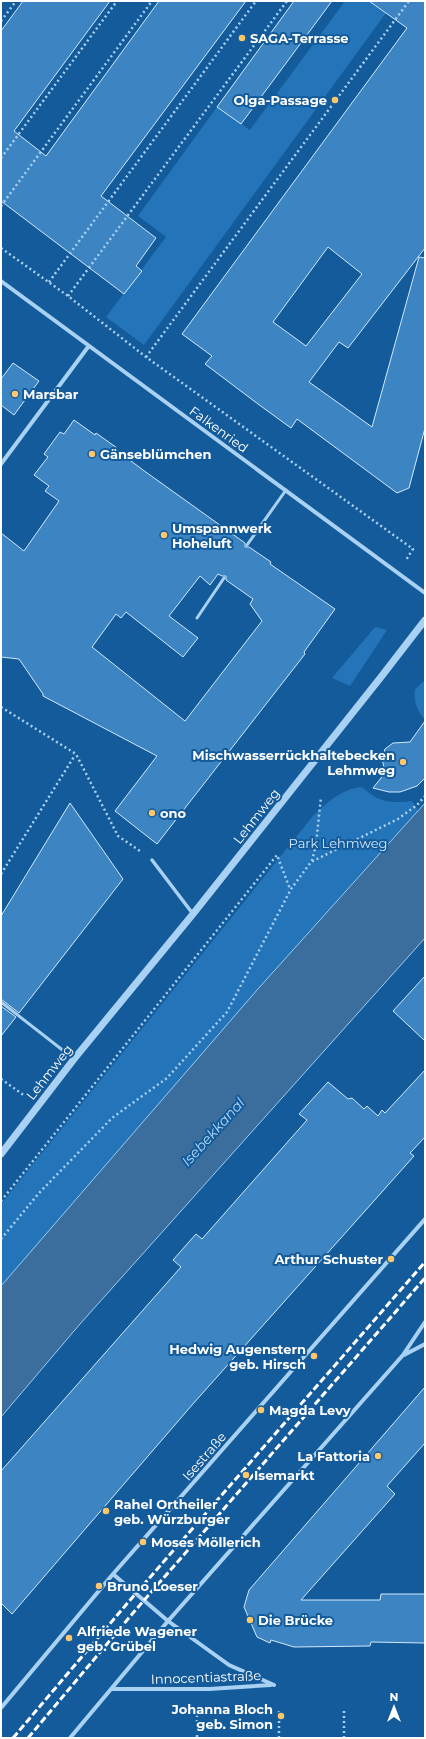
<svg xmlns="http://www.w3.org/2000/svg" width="426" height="1739" font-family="Montserrat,sans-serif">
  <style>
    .green { fill: #2374b8 }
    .water { fill: #3b6e9c; stroke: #9bcdf6 }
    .building { fill: #3d84c2; stroke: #d1e9fd; fill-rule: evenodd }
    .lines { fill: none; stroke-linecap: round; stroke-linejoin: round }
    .path { stroke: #a9d1f3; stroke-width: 2.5; stroke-dasharray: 2 3; stroke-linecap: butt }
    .service { stroke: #a9d1f3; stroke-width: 3 }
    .pedestrian { stroke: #a9d1f3; stroke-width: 3.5 }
    .minor { stroke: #a9d1f3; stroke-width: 4 }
    .tertiary { stroke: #a9d1f3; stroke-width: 7 }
    .rail { stroke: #fff; stroke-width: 3; stroke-dasharray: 7 3; stroke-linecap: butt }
    .poi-dot { fill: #ffc76b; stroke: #145b9b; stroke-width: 1.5 }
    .labels { text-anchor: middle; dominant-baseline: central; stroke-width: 4; stroke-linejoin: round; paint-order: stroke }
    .poi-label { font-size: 13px; font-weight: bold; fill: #fff; stroke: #145b9b; text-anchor: start }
    .street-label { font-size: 13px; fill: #fff; stroke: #145b9b }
    .park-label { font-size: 13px; fill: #d1e9fd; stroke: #145b9b }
    .water-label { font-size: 14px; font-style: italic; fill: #b5dbfa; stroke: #145b9b }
  </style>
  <rect width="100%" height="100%" fill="#145b9b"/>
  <!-- green -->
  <path class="green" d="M 345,1 L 369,1 L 386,13 L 144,345 L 106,317 L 166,237 L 138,216 L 217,107 L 250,130 Z
    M 375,627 L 387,630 L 350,686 L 332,678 Z
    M 425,680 L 425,719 C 417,713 413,698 415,689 Z
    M 361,787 C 366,790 368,792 372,795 C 383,803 399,803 412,801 L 418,810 L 257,990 L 1,1286 L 1,1204 L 313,816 C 328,802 340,790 361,787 Z"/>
  <!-- water -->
  <path class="water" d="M 425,803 L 425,938 L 80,1324 L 1,1417 L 1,1286 L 257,990 Z"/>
  <!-- building -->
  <path class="building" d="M 23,1 L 110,1 L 14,131 L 46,156 L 159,1 L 246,1 L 101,196 L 156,238 L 136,266 L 142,271 L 124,294 L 1,201 L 1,31 Z
    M 294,1 L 332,1 L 241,124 L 217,107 Z
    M 369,1 L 425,1 L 425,248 L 348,348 L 339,342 L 309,382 L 372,427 L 419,257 L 425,258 L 425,428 L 409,488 L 397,493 L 297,419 L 291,428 L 258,404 L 205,364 L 212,356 L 182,334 L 407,28 ZM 328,247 L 362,274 L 306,346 L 273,322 Z
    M 13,363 L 39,381 L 14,415 L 1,405 L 1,379 Z
    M 74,420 L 95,435 L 96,433 L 117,448 L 115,449 L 143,470 L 245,543 L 245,547 L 249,547 L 271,562 L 270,564 L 335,609 L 304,652 L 305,654 L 157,844 L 115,811 L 157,756 L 43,696 L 43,694 L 19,659 L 1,657 L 1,533 L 24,551 L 59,501 L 45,491 L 49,486 L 34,475 L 48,457 L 44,454 L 60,432 L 64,434 ZM 218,574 L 222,576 L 226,576 L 226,580 L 253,599 L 250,604 L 262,621 L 185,721 L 92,647 L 116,614 L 121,618 L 126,612 L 183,657 L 198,638 L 169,616 L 200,576 L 210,585 Z
    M 425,721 L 425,778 L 417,786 L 400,792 L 389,792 L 373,788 L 385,773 L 382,758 L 385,749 L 393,743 L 410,742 Z
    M 70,803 L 123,879 L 19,1013 L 1,999 L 1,916 Z
    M 425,976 L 425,1041 L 393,1011 Z
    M 1,1006 L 16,1017 L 1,1036 Z
    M 425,1070 L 425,1137 L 410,1153 L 414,1156 L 192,1405 L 12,1614 L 1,1603 L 1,1471 L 181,1267 L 173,1260 L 196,1234 L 202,1239 L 307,1120 L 299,1114 L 328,1082 L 348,1099 L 352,1098 L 364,1109 L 367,1106 L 378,1116 L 382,1110 L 385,1113 Z
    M 425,1387 L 425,1443 L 387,1486 L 395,1494 L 301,1600 L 380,1600 L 381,1594 L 425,1594 L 425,1643 L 371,1642 L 370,1646 L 294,1647 L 271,1640 L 270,1643 L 257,1637 L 244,1607 L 249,1590 Z"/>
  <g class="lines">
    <!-- path -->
    <path class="path" d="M 1,21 L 16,1
      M 1,158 L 117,1
      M 1,206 L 152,1
      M 1,248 L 68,296 L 146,357 L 413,549 L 406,560
      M 49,282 L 256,1
      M 68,296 L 287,1
      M 146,357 L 409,1
      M 1,707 L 76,754 L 118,836 L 140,851
      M 312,861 L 316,844 L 321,797
      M 1,874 L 75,755
      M 1,1079 L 25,1096
      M 1,1201 L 277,855 L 290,889
      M 1,1239 L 39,1193 L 112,1118 L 167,1078 L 227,1012 L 291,889 L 311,862 L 398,819 L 417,805 L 425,796
      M 197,1710 L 197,1738
      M 279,1711 L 279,1738
      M 344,1711 L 344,1738"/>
    <!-- service -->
    <path class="service" d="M 247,545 L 286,490
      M 197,618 L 224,578
      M 1,1002 L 74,1059"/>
    <!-- pedestrian -->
    <path class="pedestrian" d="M 152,860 L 193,914"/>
    <!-- minor -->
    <path class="minor" d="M 1,281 L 425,593
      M 1,464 L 88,347
      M 404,1355 L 425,1344
      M 113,1574 L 168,1621 L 229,1665 L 274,1685
      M 111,1689 L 209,1689 L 271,1685
      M 1,1708 L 113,1574 L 425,1219
      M 70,1738 L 168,1621 L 403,1355 L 425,1322"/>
    <!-- tertiary -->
    <path class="tertiary" d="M 1,1154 L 74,1059 L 193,914 L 381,677 L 425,620"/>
    <!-- rail -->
    <path class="rail" d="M 13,1738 L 125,1606 L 425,1262
      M 28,1738 L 133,1613 L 425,1278"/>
  </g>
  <!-- markers -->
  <g class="poi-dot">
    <circle cx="242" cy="38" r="4"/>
    <circle cx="335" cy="100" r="4"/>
    <circle cx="15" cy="394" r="4"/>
    <circle cx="92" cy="454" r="4"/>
    <circle cx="164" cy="535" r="4"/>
    <circle cx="403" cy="762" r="4"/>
    <circle cx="152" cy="813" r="4"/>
    <circle cx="391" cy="1259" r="4"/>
    <circle cx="314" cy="1356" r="4"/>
    <circle cx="261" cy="1410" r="4"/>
    <circle cx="378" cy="1456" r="4"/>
    <circle cx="246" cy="1475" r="4"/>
    <circle cx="106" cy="1511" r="4"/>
    <circle cx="143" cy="1542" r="4"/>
    <circle cx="99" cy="1586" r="4"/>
    <circle cx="250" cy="1620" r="4"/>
    <circle cx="69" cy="1638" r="4"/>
    <circle cx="281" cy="1716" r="4"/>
  </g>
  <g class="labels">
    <!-- poi labels -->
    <g class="poi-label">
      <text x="250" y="38">SAGA-Terrasse</text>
      <text x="327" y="100" text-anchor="end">Olga-Passage</text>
      <text x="23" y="394">Marsbar</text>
      <text x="100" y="454">Gänseblümchen</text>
      <text x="172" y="528">Umspannwerk<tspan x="172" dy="15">Hoheluft</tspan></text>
      <text x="395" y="755" text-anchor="end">Mischwasserrückhaltebecken<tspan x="395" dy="15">Lehmweg</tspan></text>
      <text x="160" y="813">ono</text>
      <text x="383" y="1259" text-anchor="end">Arthur Schuster</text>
      <text x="306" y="1349" text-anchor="end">Hedwig Augenstern<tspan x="306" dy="15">geb. Hirsch</tspan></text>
      <text x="269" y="1410">Magda Levy</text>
      <text x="370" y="1456" text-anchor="end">La Fattoria</text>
      <text x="254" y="1475">Isemarkt</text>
      <text x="114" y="1504">Rahel Ortheiler<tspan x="114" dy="15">geb. Würzburger</tspan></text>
      <text x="151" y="1542">Moses Möllerich</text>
      <text x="107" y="1586">Bruno Loeser</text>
      <text x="258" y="1620">Die Brücke</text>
      <text x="77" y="1631">Alfriede Wagener<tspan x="77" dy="15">geb. Grübel</tspan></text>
      <text x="273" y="1709" text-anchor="end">Johanna Bloch<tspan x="273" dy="15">geb. Simon</tspan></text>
    </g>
    <!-- street labels -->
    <g class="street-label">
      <text transform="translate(219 429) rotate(36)">Falkenried</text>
      <text transform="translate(256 816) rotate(-52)">Lehmweg</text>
      <text transform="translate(49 1072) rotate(-52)">Lehmweg</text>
      <text transform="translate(204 1456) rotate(-49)">Isestraße</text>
      <text transform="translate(206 1677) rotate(-2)">Innocentiastraße</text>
    </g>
    <!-- park labels -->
    <g class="park-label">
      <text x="338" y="843">Park Lehmweg</text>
    </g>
    <!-- water labels -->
    <g class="water-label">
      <text transform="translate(213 1132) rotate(-48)">Isebekkanal</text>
    </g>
  </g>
  <!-- border -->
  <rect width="426" height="1739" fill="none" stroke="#ffffff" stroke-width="4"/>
  <!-- north arrow -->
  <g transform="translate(394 1707)" stroke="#145b9b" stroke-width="3" paint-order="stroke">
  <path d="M0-3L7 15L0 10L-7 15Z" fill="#ffffff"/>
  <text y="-6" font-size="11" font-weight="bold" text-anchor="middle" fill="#ffffff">N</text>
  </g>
</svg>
